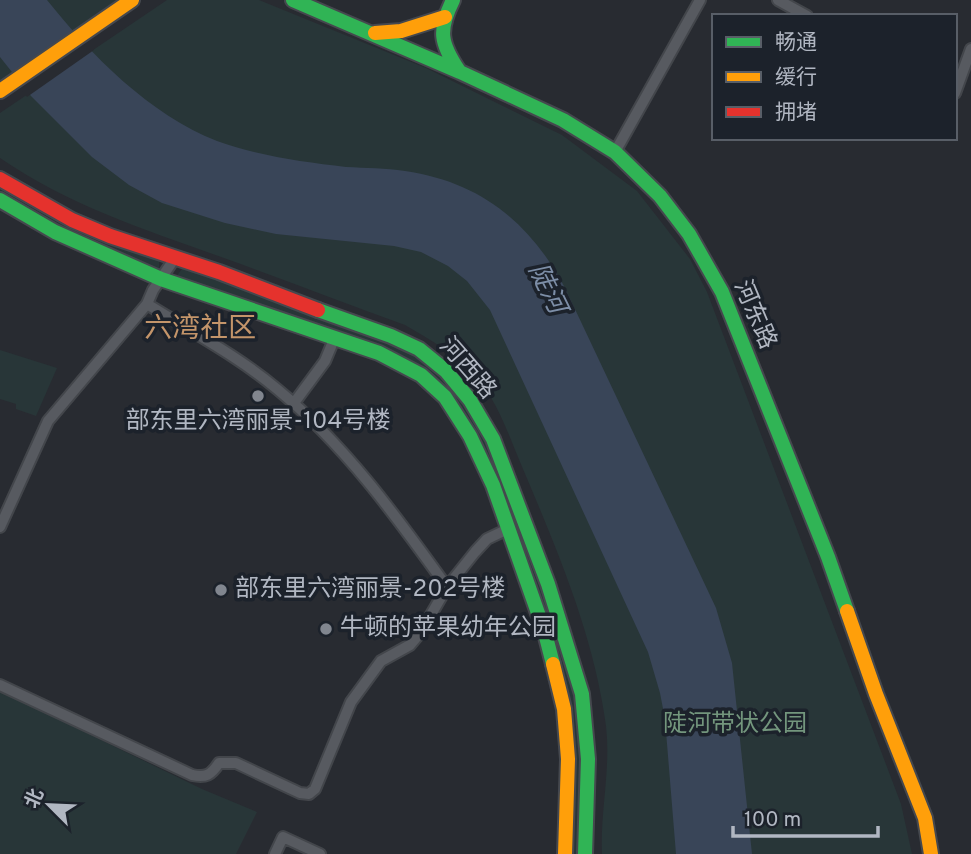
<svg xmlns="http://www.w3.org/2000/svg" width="971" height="854" font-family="Overpass,'Noto Sans SC',sans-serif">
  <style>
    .green { fill: #283638 }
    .water { fill: #394558 }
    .pier { fill: #282b31 }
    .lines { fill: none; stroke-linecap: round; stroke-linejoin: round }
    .street-casing { stroke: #43464b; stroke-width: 14 }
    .fast-casing { stroke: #45484e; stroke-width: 18 }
    .slow-casing { stroke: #45484e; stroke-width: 18 }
    .jam-casing { stroke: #45484e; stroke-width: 18 }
    .street { stroke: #575a60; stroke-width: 10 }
    .fast { stroke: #30b455; stroke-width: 14 }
    .slow { stroke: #ff9f0a; stroke-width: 14 }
    .jam { stroke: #e5322d; stroke-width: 14 }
    .poi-dot { fill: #81868f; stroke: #1c222b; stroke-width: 2.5 }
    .labels { text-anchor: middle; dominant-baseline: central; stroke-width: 7; stroke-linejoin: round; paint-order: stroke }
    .street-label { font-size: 24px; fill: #b1b7c2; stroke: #1c222b }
    .poi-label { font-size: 24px; fill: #b1b7c2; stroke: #1c222b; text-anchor: start }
    .park-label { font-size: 24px; fill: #73967d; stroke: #1c222b }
    .water-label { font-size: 26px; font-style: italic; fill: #7d8ea7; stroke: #1c222b }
    .quarter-label { font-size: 28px; fill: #c4956a; stroke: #1c222b }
  </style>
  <rect width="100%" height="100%" fill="#282b31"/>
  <!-- green -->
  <path class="green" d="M 0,0 L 120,0 L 0,84 Z
    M 167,0 L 259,0 L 426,68 L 562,135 L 637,191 L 690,259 L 707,292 L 901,804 L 912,854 L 602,854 C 600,812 611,769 606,726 C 594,636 558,552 523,469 C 510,439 499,404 478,379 C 458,356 431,340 405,325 C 345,303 285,280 224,258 C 148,231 68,205 0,158 L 0,113 Z
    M 0,186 L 159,259 L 159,270 C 102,251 51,223 0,192 Z
    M 184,266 L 389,341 C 467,379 483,435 514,509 L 514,516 L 509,514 C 494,475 481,431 454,397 C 438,378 416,365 394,352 L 176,277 Z
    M 0,350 L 57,368 L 36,416 L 16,409 L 16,404 L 0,399 Z
    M 519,529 L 523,530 C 540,582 565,640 575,694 C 585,747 581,800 579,854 L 571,854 C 573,807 578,760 571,714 C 563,652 536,592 516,533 Z
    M 0,691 L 202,789 L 257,812 L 236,854 L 0,854 Z"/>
  <!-- water -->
  <path class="water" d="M 0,0 L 47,0 C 91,55 150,115 217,141 C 258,156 303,162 346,167 C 366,168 385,168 405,171 C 480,182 530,222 565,288 L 716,608 L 732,663 L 752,854 L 676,854 L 665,719 L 660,693 L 648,652 L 490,310 L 467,281 L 448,266 L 421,252 L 394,246 L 276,234 L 225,223 L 162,203 L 129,185 L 92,157 L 31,96 L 0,57 Z"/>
  <!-- pier -->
  <path class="pier" d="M 75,29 L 94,50 L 27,97 L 10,76 Z"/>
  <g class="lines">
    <!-- street casing -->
    <g class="street-casing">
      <path id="street" d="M 778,0 L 807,16
        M 955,93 L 971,49
        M 615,152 L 700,0
        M 147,304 C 190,331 238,356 277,389 C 345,445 396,516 447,587
        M 294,403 L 325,361 L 335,337
        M 0,527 L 48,421 L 147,304 L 153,290 L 175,258
        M 0,685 L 192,775 C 206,778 211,775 219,763 L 236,763 L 300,793 L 309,794 L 315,789 L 351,702 L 381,661 L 410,645 L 421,632 L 447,587 L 475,552 L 487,539 L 508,529
        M 275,854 L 283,837 L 320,854"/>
    </g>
    <!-- fast casing -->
    <g class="fast-casing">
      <path id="fast" d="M 293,0 L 460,72 L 563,120 L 615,152 L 660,196 L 689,234 L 722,292 L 828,557 L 847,611
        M 453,0 C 438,30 440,43 459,71
        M 0,200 L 55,232 L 161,279 L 379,353 L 421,375 L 445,397 L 470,436 L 493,485 L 545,633 L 553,664
        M 318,310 L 391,336 L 419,349 L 446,371 L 470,400 L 493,439 L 548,584 L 582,694 L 588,759 L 585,854"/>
    </g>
    <!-- slow casing -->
    <g class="slow-casing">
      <path id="slow" d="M 375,33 L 401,31 L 445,17
        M 0,91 L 132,0
        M 847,611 L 876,694 L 925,818 L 931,854
        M 553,664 L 564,709 L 568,759 L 565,854"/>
    </g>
    <!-- jam casing -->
    <g class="jam-casing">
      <path id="jam" d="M 0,179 L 72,220 L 110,236 L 219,272 L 318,310"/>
    </g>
    <!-- street -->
    <use href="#street" class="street"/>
    <!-- fast -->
    <use href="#fast" class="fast"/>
    <!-- slow -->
    <use href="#slow" class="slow"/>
    <!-- jam -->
    <use href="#jam" class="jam"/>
  </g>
  <!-- markers -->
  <g class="poi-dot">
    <circle cx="258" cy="396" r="7"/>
    <circle cx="221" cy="590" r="7"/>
    <circle cx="326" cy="629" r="7"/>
  </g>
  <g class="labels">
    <!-- street labels -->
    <g class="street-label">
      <text transform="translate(754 315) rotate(67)">河东路</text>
      <text transform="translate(467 369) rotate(49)">河西路</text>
    </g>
    <!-- poi labels -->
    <g class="poi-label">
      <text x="258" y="422" text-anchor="middle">部东里六湾丽景-104号楼</text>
      <text x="235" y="590">部东里六湾丽景-202号楼</text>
      <text x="340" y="629">牛顿的苹果幼年公园</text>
    </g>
    <!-- park labels -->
    <g class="park-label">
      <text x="735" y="725">陡河带状公园</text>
    </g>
    <!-- water labels -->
    <g class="water-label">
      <text transform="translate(546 289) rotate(64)">陡河</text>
    </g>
    <!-- quarter labels -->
    <g class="quarter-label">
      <text x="200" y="330">六湾社区</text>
    </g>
  </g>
  <!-- legend -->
  <rect x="712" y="14" width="245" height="126" fill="#1c222b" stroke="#585e67" stroke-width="2"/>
  <rect x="726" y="37" width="35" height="10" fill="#30b455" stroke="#585e67" stroke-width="2"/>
  <text x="775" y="49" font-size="21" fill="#b1b7c2">畅通</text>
  <rect x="726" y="72" width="35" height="10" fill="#ff9f0a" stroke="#585e67" stroke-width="2"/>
  <text x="775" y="84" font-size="21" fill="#b1b7c2">缓行</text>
  <rect x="726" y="107" width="35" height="10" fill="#e5322d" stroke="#585e67" stroke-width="2"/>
  <text x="775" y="119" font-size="21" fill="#b1b7c2">拥堵</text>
  <!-- north arrow -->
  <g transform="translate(49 805) rotate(294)" stroke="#1c222b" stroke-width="5" paint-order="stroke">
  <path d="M0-5L12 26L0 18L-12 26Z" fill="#b1b7c2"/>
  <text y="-10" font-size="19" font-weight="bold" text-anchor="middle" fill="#b1b7c2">北</text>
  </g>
  <!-- scale -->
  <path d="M733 826v10h145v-10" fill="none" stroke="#b1b7c2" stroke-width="3.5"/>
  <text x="744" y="826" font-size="21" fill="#b1b7c2" stroke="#1c222b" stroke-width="5" paint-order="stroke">100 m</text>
</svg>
